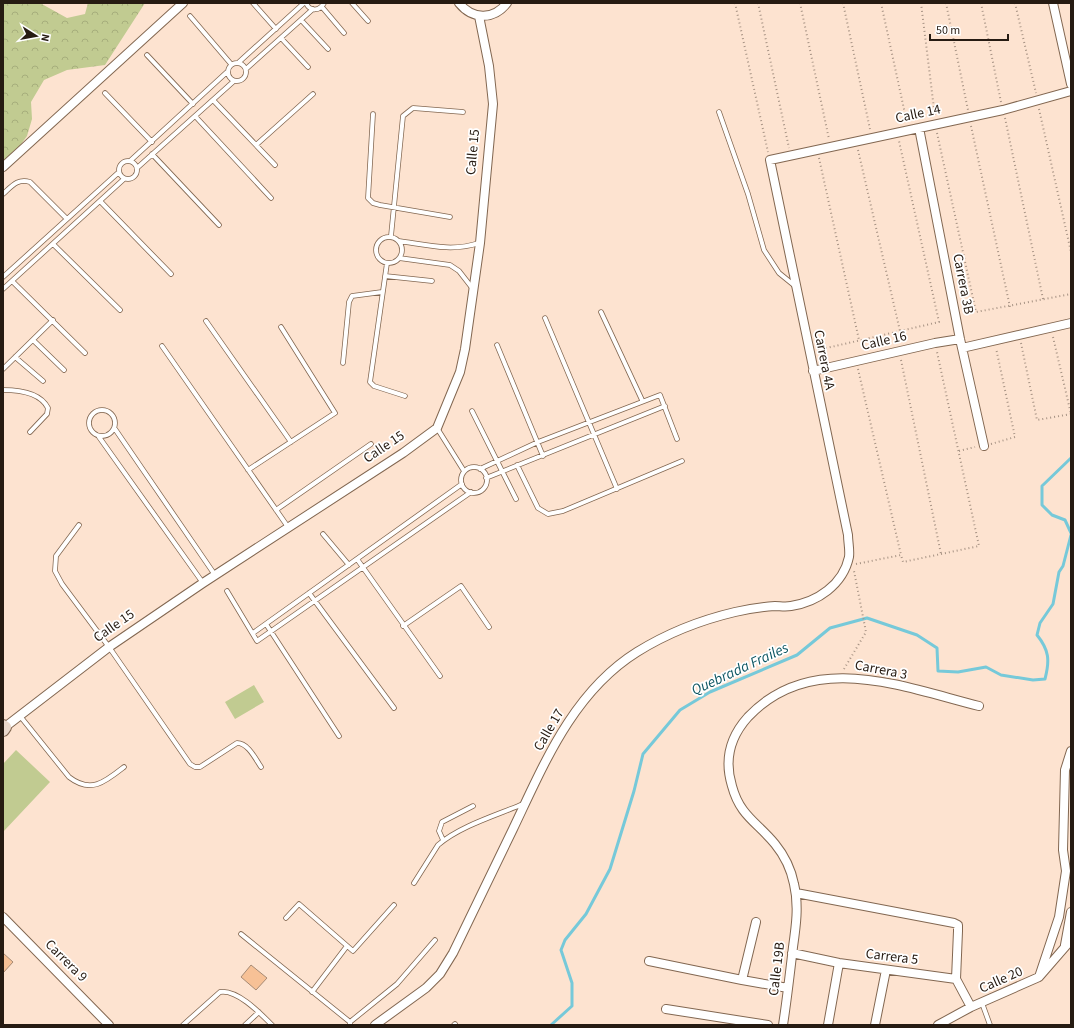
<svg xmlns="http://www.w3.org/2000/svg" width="1074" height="1028" font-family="'Source Sans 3',sans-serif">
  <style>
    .forest { fill: url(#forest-crowns) }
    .park { fill: #c1cb91 }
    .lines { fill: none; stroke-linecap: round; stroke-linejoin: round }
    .stream { stroke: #76c9d9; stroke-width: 3 }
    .building { fill: #f7c196; stroke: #a68a74 }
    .service-casing { stroke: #826751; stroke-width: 5.5 }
    .minor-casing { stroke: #826751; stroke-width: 10 }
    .secondary-casing { stroke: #826751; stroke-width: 14 }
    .path { stroke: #a79384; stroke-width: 2; stroke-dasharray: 1 3; stroke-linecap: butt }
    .service { stroke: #fff; stroke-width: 4 }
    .minor { stroke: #fff; stroke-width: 8 }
    .secondary { stroke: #ebd9cc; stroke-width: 12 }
    .labels { text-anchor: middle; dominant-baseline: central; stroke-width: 3.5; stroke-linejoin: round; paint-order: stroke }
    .street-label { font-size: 14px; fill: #261b12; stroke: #fff }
    .water-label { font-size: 15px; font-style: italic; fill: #0e5763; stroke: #fff }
  </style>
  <defs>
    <pattern id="forest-crowns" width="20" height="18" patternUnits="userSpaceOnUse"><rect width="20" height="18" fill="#c1cb91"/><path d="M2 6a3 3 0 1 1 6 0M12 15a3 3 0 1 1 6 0" fill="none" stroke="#a6ae7c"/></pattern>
  </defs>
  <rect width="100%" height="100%" fill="#fde3d0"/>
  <!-- forest -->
  <path class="forest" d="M 3,3 L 40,3 L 67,18 L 85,14 L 88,3 L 145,3 L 105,65 L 67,70 L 44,80 L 31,102 L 32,119 L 27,136 L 19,147 L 3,162 Z"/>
  <!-- park -->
  <path class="park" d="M 254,685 L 264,702 L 235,719 L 225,702 Z
    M 16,750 L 50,782 L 3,832 L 3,764 Z"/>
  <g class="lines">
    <!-- stream -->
    <path class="stream" d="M 1071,458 L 1042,486 L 1042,505 L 1052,515 L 1065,520 L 1071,533
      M 551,1025 L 572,1006 L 572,983 L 561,950 L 565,940 L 586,914 L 610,869 L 634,791 L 643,754 L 680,710 L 710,692 L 797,655 L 830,628 L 867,618 L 917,635 L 937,648 L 938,671 L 958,672 L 986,667 L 1001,675 L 1033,680 L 1045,679 C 1050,660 1049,650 1037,635 L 1040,623 L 1053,604 L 1059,572 L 1063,566 L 1071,535"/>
  </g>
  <!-- building -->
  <path class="building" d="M 3,953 L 13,962 L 3,973 Z
    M 251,965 L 267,978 L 256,990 L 241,977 Z"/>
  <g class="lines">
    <!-- service casing -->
    <g class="service-casing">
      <path id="service" d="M 253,3 L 276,29
        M 306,3 C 310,12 320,11 324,3
        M 352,3 L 368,21
        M 322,7 L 344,33
        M 190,16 L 231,64
        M 301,20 L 328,49
        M 281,38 L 308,67
        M 147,55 L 193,104
        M 239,62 L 304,3
        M228 72a9 9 0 1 1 18 0a9 9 0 1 1-18 0Z
        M 246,69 L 313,9
        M 105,93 L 152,142
        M 213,100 L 275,165
        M 719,112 L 748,194 L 764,250 L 779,273 L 795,286
        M 373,114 L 368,198 L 373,203 L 380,205 L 450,217
        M 195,116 L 271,198
        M 256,145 L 313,94
        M 152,154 L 219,225
        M119 170a9 9 0 1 1 18 0a9 9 0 1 1-18 0Z
        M 130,161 L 227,72
        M 137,168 L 234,81
        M 3,194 C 12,186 18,178 30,182 L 67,219
        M 100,201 L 171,274
        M 391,236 L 403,116 L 413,108 L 463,112
        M376 250a13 13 0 1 1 26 0a13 13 0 1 1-26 0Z
        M 399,241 C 427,245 452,252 479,243
        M 53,244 L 120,310
        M 399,258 L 450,265 L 459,271 L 473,289
        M 387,263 L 370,382 L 374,386 L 405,396
        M 385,276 L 432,281
        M 3,277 L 119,172
        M 12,281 L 85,353
        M 3,289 L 124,179
        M 601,312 L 642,400
        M 545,318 L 617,489
        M 206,321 L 291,442
        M 33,340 L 64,370
        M 497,345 L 543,456
        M 162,346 L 288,527
        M 15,357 L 43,381
        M 343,363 L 349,302 L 352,296 L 382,292
        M 3,369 L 53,320
        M 3,390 C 19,390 40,392 48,408 L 47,414 L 30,432
        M89 423a13 13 0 1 1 26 0a13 13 0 1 1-26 0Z
        M 472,411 L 516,499
        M 437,428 L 464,471
        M 115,429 L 215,575
        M 99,437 L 203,583
        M 517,465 L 538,508 L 548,514 L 563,511 L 682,461
        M461 480a13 13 0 1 1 26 0a13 13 0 1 1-26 0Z
        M 480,469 L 538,442 L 660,395 L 677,439
        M 248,470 L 335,413 L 281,327
        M 486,478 L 665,406
        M 276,510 L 371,444
        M 79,525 L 56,556 L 55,571 L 62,584 L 109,647 L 190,764 L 195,767 L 200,767 L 237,743 C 248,743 255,758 261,767
        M 323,534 L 349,565
        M 357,559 L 440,676
        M 227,591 L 257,641 L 471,492
        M 309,593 L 394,708
        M 266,624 L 339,736
        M 403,626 L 461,586 L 489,627
        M 253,633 L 462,484
        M 20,716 L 69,777 C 91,794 105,782 124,767
        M 443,840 L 439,831 L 442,822 L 473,806
        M 414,883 L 438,845 C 460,826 497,815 523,804
        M 286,918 L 299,904 L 353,951 L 394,905
        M 241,934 L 350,1022
        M 312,992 L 347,946
        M 982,1003 L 990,1025
        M 183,1025 L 220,992 C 237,989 260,1013 272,1025
        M 245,1025 L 259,1012
        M 350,1025 L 350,1022 L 397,984 L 435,940
        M 454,1025 L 455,1024"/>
    </g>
    <!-- minor casing -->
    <g class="minor-casing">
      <path id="minor" d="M 459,3 C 472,19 493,21 507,3
        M 1053,3 L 1071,84
        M 919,128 L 960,339 L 984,446
        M 3,167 L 183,3
        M 962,348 L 1071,323
        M 813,371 L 935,343 L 960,339
        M 5,727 L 109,647 L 203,583 L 403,453 L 437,428 L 460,372 L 465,349 L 480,243 L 493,104 L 489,66 L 479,16
        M 796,893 L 954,923 L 958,925 L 958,931 L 956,979
        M 3,917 L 109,1025
        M 1065,945 L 1071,912
        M 792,953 L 839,963 L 956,979 L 971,1007
        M 649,961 L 742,980 L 788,988
        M 1039,977 L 1059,917 L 1066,871 L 1063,850 L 1065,770 L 1071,751
        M 742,980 L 756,922
        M 666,1009 L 768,1025
        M 375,1025 L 426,988 L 440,974 L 453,953 C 473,912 493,871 513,829 C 544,764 573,692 637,652 C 666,634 701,620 735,612 C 748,609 762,607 775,606 C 780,606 785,607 791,606 C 817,602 843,585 849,557 C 850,550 848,542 848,535 L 770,160 L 1003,110 L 1071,91
        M 783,1025 C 787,999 790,973 793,947 C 796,926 799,905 794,884 C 791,869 784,855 775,844 C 757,822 740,816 732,786 C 724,760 730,737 748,717 C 812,649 903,687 979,706
        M 828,1025 L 839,963
        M 875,1025 L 886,970
        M 938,1025 L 971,1007 L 1039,977 L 1071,940"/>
    </g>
    <!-- secondary casing -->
    <g class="secondary-casing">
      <path id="secondary" d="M 3,726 L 5,727 L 3,730"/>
    </g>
    <!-- path -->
    <path class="path" d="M 735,3 L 768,152
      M 758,3 L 789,148
      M 800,3 L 829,139
      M 843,3 L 870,129
      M 881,3 L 907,123
      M 921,3 L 935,117
      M 946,3 L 968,110
      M 981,3 L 1001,102
      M 1015,3 L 1036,93
      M 1039,109 L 1071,252
      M 1005,118 L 1043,299
      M 971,126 L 1010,307
      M 937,133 L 976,312 L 1071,294
      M 858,150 L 900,331
      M 819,158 L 859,340
      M 1053,337 L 1071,414
      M 1021,343 L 1037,420 L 1071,414
      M 818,350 L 939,322 L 899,141
      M 901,360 L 941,554
      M 858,369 L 901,555
      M 991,444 L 1015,437 L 996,348
      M 959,451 L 975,447
      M 856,564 L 901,555 L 903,562 L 979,546 L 937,352
      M 844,669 L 866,632 L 854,571"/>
    <!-- service -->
    <use href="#service" class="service"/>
    <!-- minor -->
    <use href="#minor" class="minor"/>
    <!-- secondary -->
    <use href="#secondary" class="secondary"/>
  </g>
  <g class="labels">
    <!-- street labels -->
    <g class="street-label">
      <text transform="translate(918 114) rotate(-12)">Calle 14</text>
      <text transform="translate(473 152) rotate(-85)">Calle 15</text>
      <text transform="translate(963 284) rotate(79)">Carrera 3B</text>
      <text transform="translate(884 341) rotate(-13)">Calle 16</text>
      <text transform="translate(824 360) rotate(79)">Carrera 4A</text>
      <text transform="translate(384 447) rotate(-34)">Calle 15</text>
      <text transform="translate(114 626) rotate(-35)">Calle 15</text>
      <text transform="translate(881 670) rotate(11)">Carrera 3</text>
      <text transform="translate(549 730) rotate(-60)">Calle 17</text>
      <text transform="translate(892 957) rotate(7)">Carrera 5</text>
      <text transform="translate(66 961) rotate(45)">Carrera 9</text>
      <text transform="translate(777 969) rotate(-83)">Calle 19B</text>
      <text transform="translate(1001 980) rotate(-24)">Calle 20</text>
    </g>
    <!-- water labels -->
    <g class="water-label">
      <text transform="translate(740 669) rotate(-25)">Quebrada Frailes</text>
    </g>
  </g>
  <!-- border -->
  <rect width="1074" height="1028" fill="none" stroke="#261b12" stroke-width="8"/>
  <!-- north arrow -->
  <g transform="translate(36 36) rotate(101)" stroke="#ffffff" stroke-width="3" paint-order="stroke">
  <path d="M0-3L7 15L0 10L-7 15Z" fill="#261b12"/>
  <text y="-6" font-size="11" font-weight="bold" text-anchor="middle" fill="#261b12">N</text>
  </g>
  <!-- scale -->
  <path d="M930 34v6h78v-6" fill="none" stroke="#261b12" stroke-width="2"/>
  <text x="936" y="34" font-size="12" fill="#261b12" stroke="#ffffff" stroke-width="3" paint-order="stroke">50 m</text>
</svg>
